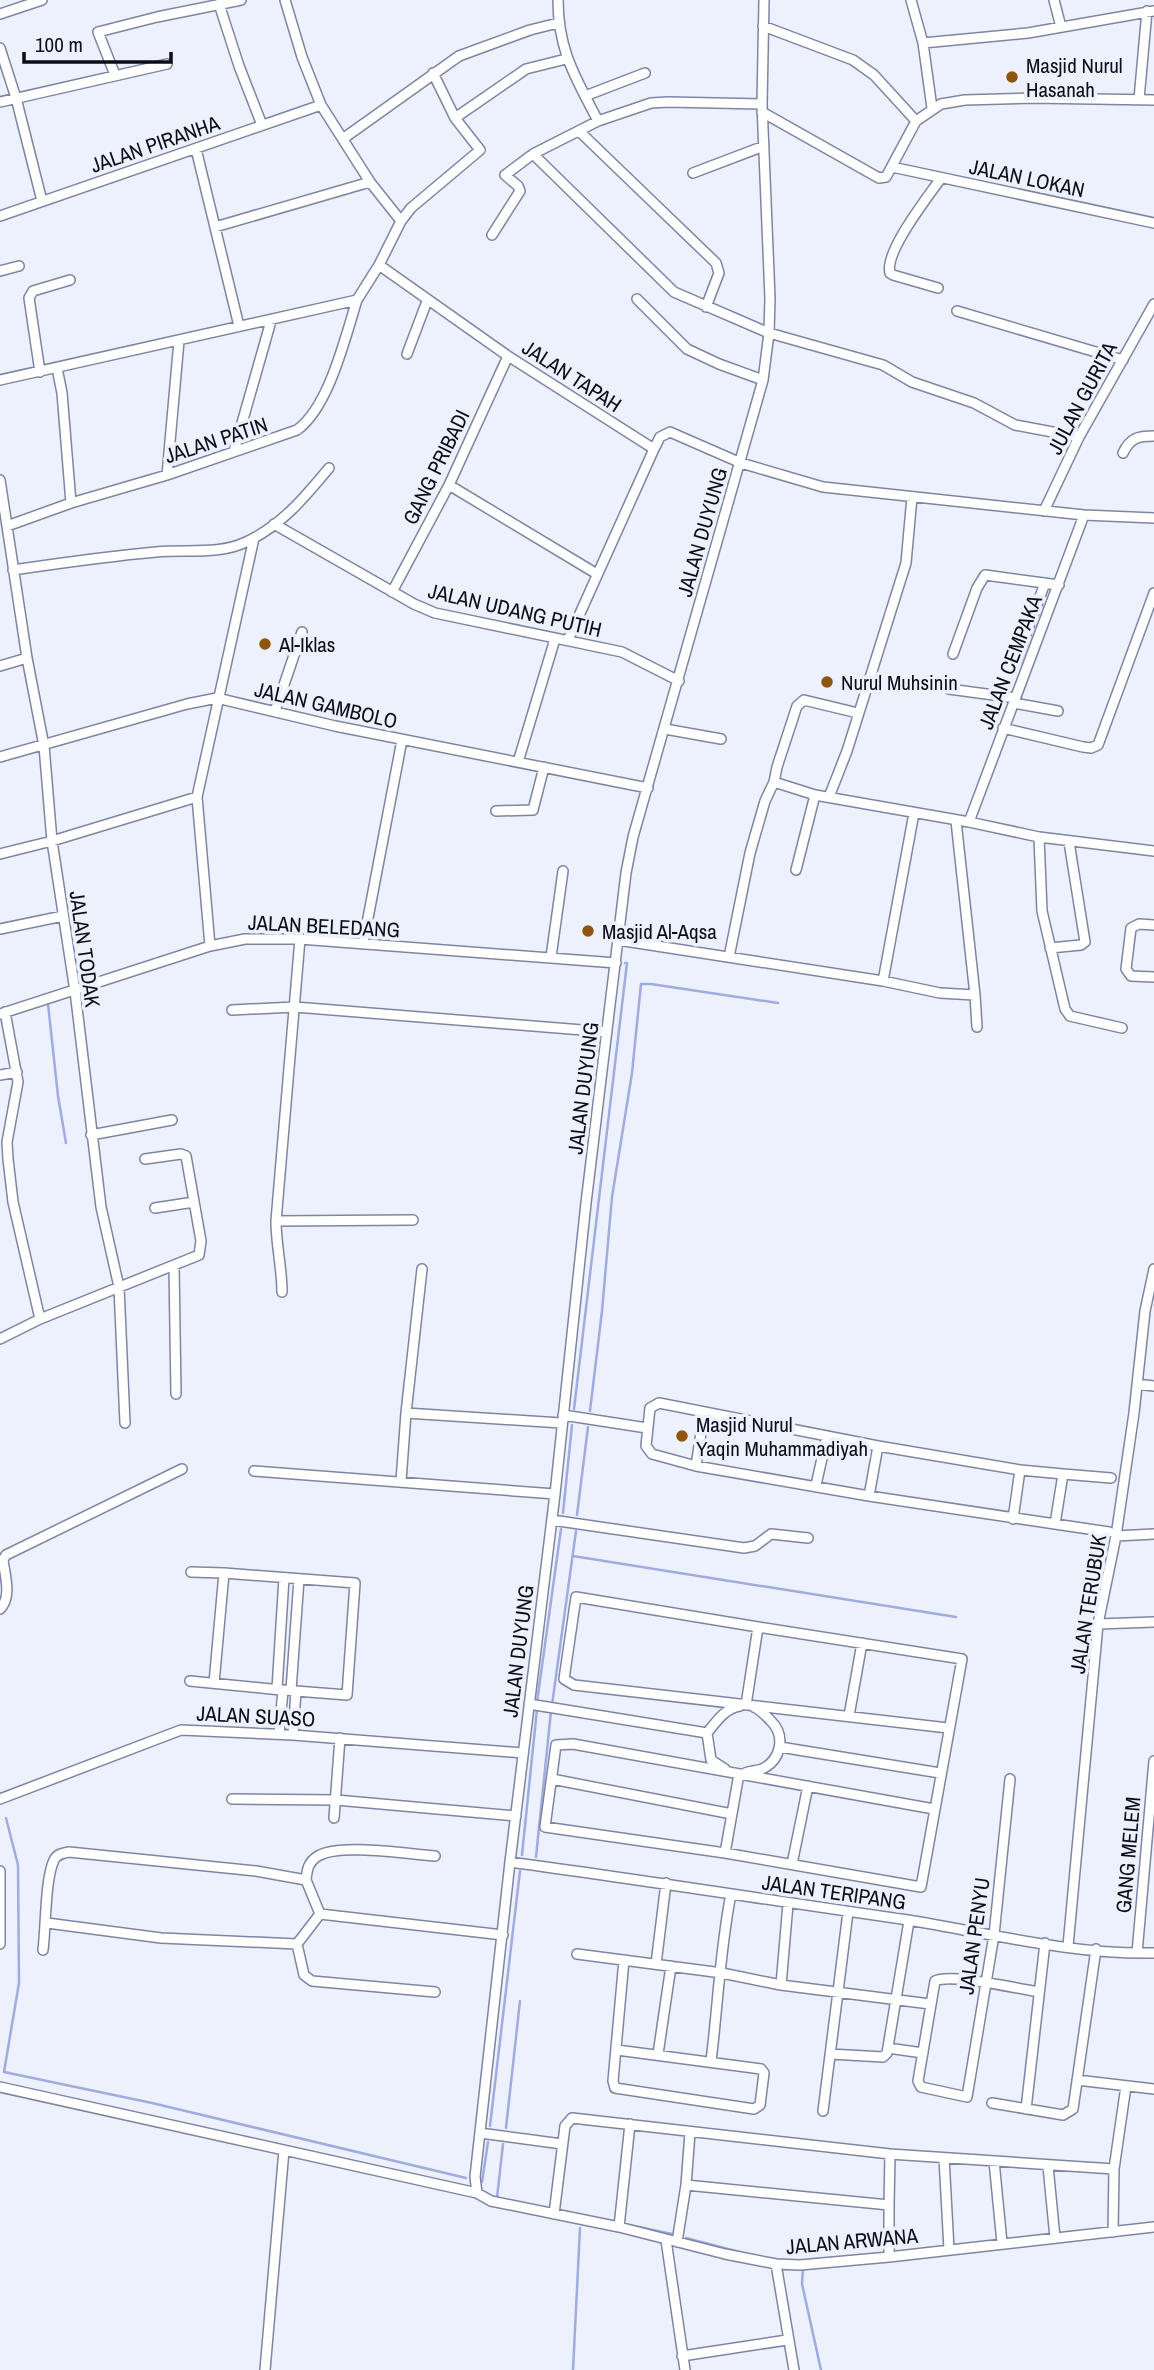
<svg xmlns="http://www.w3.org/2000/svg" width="1154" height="2370" font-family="'Archivo Narrow',sans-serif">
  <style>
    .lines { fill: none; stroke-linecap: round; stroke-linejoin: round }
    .stream { stroke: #a0abde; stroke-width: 2.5 }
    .street-casing { stroke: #7e85a3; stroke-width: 12 }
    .street { stroke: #fff; stroke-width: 9 }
    .poi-dot { fill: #8d550d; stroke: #edf1fe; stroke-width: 2.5 }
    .labels { text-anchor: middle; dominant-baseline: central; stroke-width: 7; stroke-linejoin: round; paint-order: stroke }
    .poi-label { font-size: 21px; fill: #0b0e19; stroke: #edf1fe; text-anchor: start }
    .street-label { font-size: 21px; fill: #0b0e19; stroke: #edf1fe }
  </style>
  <rect width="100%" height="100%" fill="#edf1fe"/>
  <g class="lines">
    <!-- stream -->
    <path class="stream" d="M 48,1004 L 58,1096 L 66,1143
      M 20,1012 L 67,997
      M 574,1409 L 627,963 L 625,963
      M 590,1411 L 602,1311 L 612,1197 L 632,1073 L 641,984 L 651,984 L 778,1003
      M 563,1513 L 572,1425
      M 577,1515 L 588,1427
      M 573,1556 L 956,1617
      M 537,1702 L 561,1529
      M 552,1705 L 576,1531
      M 6,1818 L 18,1865 L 19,1983 L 4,2072 L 152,2103 L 466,2178
      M 522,1855 L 537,1709
      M 536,1857 L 551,1711
      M 490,2126 L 520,1871
      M 506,2128 L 520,2001
      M 482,2182 L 488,2142
      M 499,2198 L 497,2198 L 503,2144
      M 634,2226 L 672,2234
      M 686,2238 L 751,2255
      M 803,2268 L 802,2284 L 821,2370
      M 573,2370 L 580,2228"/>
    <!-- street casing -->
    <g class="street-casing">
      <path id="street" d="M 285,0 L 302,57 L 321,105 L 370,182 L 401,221
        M 558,0 C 558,51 576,78 598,121
        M 911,0 L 923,43 L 932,108
        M 1054,0 L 1061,27
        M 219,4 L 239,66 L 262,125
        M 0,14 L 42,0
        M 763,26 L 853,60 L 874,75 L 916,121 L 941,104 L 965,100 L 1033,98 L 1154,100
        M 923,43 L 1028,33 L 1154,11
        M 0,48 L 16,98 L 42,201
        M 115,75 L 98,32 L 157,17 L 241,0
        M 585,96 L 645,73
        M 1139,99 L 1147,11
        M 0,102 L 167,64
        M 762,112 L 879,178 L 886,177 L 916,121
        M 455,118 L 526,69 L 566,59
        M 580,132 L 716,263 L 719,273 L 706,307
        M 344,138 L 459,56 L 530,30 L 558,23
        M 196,149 L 239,326
        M 533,154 L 674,292 L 769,333 L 883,365 L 912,382 L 974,403 L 1015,425 L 1079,437
        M 892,167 L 1154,223
        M 693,173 L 764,146
        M 0,216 L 321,105
        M 215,227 L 370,182
        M 492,235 L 520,191 L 518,186 L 505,175 L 533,154 L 598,121 L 651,103 L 668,102 L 762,104
        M 379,265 L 401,221 L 411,208 L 480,150 L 455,118 L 433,73
        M 0,271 L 19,266
        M 938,288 L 893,275 L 890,273 C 884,252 928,197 941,178
        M 637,299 L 687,349 L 719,364 L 763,380
        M 957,311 L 1123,360
        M 407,354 L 427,301
        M 57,368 L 62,393 L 71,503
        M 40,372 L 29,298 L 33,291 L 70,280
        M 0,380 L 357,300 L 379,265 L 508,356 L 654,449 L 660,437 L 670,432 L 741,463 L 823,487 L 1084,515 L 1154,518
        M 234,451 L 271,321
        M 1123,453 C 1130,438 1138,436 1154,436
        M 167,475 L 179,341
        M 0,480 L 27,658 L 44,746 L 52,841 L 75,991 L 101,1207 L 119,1287 L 125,1423
        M 449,485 L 597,574
        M 1044,511 L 1079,437 L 1154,304
        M 274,524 L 414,604 L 435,613 L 622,652 L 679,681
        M 7,526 L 71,503 L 167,475 L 297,430 C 329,407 345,338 357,300
        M 13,570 C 61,563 109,556 156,552 C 186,549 219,555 246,542 C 281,526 305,497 329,468
        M 392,592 L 449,485 L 508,356
        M 568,640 L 654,449
        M 953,654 L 977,588 L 985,575 L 1059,585
        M 1016,661 L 1045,583
        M 0,666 L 27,658
        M 949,689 L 1016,698
        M 1014,703 L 1058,711
        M 275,711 L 302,632
        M 858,713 L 804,700 L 797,706 L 777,767 L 774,782 L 815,795 L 969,822 L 1039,837 L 1154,851
        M 1003,728 L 1083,747 L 1091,748 L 1098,745 L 1154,593
        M 665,729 L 721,739
        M 0,757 L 187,704 L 217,698 L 335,726 L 648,788
        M 518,762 L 555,639
        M 829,797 L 847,751 L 906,563 L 912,497
        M 496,811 L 533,810 L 544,767
        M 956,821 L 975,995
        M 969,822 L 1084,515
        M 1039,837 L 1042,911 L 1065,1009 L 1070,1016 L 1122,1028
        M 0,854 L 52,841 L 197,797
        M 796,870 L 815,795
        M 1154,925 L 1139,924 L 1131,928 L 1126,969 L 1131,976 L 1154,977
        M 0,929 L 63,916
        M 618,940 L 883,981 L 940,993 L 975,995 L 977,1027
        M 363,944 L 402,740
        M 210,946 L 197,797 L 254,538
        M 1050,948 L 1081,945 L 1085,942 L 1069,842
        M 551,957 L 563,871
        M 729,957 L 750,853 L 765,801 L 774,782
        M 883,981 L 914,813
        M 232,1010 L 295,1007 L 607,1032
        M 0,1014 L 210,946 L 245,939 L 300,939 L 616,963
        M 0,1075 L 17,1072
        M 91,1135 L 172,1120
        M 155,1208 L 194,1202
        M 276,1221 L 413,1220
        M 174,1266 L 176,1394
        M 282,1292 C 282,1268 276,1245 276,1221 L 300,939
        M 40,1319 L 199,1255 L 201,1241 L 186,1156 L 181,1154 L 145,1159
        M 0,1339 L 40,1319 L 13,1202 L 8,1159 L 7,1142 L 18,1082 L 5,1012
        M 1137,1384 L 1154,1386
        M 406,1413 L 422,1269
        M 563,1415 L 647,1428
        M 696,1466 L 704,1413
        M 254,1471 L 555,1494
        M 401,1481 L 406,1413 L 561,1423
        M 816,1485 L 827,1436
        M 869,1496 L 878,1446
        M 1013,1519 L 1020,1470
        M 552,1520 L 744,1548 L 755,1546 L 771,1534 L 808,1538
        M 1055,1524 L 869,1496 L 696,1466 L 652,1454 L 646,1446 L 650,1408 L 659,1403 L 878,1446 L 1020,1470 L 1063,1474
        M 1109,1532 L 1055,1524 L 1063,1474 L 1111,1478
        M 1116,1536 L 1154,1534
        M 191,1572 L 224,1573 L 214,1683
        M 224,1573 L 355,1583 L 347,1695 L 283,1690 L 279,1734
        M 0,1609 C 12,1598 5,1575 3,1560 L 6,1555 L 182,1469
        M 1098,1624 L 1154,1622
        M 190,1681 L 281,1690
        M 277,1689 L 284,1578
        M 291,1690 L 299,1579
        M 529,1704 L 707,1733 C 716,1722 725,1708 740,1706
        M 746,1705 L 758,1627 L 576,1597 L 564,1679 L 574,1685 L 948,1728
        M 849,1716 L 862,1643
        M 707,1733 L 711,1760 L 725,1769
        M 293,1735 L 296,1691
        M 780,1747 L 940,1773
        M 745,1773 C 750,1771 757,1771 762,1769 C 781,1760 786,1736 771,1721 C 766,1716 761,1710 754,1707
        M 739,1774 L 725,1853 L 545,1827 L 556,1745 L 573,1744 L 934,1809
        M 552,1779 L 732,1814
        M 1010,1779 L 994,1935 L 967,2097 L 921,2087 L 918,2081 L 935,1981 C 950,1973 1014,1988 1034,1991
        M 0,1799 L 181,1730 L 293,1735 L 523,1753
        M 232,1799 L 336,1800 L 516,1816
        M 334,1818 L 340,1738
        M 725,1853 L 921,1887 L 962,1659 L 758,1627
        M 510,1862 C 643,1880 775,1901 908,1920 C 989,1933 1072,1955 1154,1953
        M 792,1864 L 808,1786
        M 0,1871 L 0,1944
        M 306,1880 C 307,1870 308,1862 318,1856 C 340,1843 407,1854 435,1856
        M 47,1923 L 161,1938 L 297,1944 L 320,1914
        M 297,1944 L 304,1975 L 312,1981 L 435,1992
        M 1068,1946 L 1098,1624 L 1116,1536 L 1134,1413 L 1145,1311 L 1154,1269
        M 43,1950 C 46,1927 45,1879 54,1860 C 57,1854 63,1853 69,1852 L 256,1871 L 306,1880 L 320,1914 L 503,1935
        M 1137,1953 L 1154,1761
        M 577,1954 L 722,1973 L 781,1985 L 930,2004
        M 656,1964 L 666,1883
        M 781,1985 L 788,1904
        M 888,2048 L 923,2053
        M 617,2050 L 761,2069 L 764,2073 L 760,2105 L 754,2109 L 615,2088 L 613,2081 L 624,1960
        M 658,2054 L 671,1966
        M 830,2054 L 883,2057 L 887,2053 L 909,1921
        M 711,2061 C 718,2005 720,1949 731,1894
        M 1077,2080 L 1154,2089
        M 0,2087 L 477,2193 L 491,2201 L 619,2227 L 725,2254 L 776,2264 L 800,2265 L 889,2257 L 1154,2227
        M 992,2103 L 1063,2115 L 1073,2109 L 1096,1949
        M 1026,2109 L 1045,1943
        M 823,2111 L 848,1912
        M 480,2133 L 562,2144
        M 690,2133 L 686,2185 L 889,2205 L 890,2154
        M 944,2158 L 949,2249
        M 994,2161 L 1002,2243
        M 1048,2166 L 1055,2238
        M 477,2193 L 475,2177 L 510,1862 L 555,1494 L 586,1203 L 626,873 L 633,837 L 763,380 L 769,333 L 770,298 L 762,104 L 764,0
        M 554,2214 L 565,2126 L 572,2118 L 890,2154 L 1114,2169
        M 619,2227 L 630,2124
        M 1113,2232 L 1114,2169 L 1126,2086
        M 666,2240 L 685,2370
        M 677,2242 L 686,2185
        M 889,2257 L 889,2205
        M 776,2264 L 794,2370
        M 682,2356 L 787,2340
        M 265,2370 L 284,2150"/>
    </g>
    <!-- street -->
    <use href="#street" class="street"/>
  </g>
  <!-- markers -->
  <g class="poi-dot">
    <circle cx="1012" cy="77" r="7"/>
    <circle cx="265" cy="644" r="7"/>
    <circle cx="827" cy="682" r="7"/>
    <circle cx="588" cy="931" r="7"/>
    <circle cx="682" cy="1436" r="7"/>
  </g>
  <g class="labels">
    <!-- poi labels -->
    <g class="poi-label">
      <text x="1026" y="65">Masjid Nurul<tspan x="1026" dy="24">Hasanah</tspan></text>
      <text x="279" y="644">Al-Iklas</text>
      <text x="841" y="682">Nurul Muhsinin</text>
      <text x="602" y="931">Masjid Al-Aqsa</text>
      <text x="696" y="1424">Masjid Nurul<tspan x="696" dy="24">Yaqin Muhammadiyah</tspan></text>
    </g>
    <!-- street labels -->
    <g class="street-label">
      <text transform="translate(155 144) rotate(-19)">JALAN PIRANHA</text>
      <text transform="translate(1027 178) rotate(12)">JALAN LOKAN</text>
      <text transform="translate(572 376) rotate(33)">JALAN TAPAH</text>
      <text transform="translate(1082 398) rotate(-62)">JULAN GURITA</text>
      <text transform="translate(216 440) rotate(-18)">JALAN PATIN</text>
      <text transform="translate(436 467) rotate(-64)">GANG PRIBADI</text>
      <text transform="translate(702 532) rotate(-74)">JALAN DUYUNG</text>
      <text transform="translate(515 610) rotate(13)">JALAN UDANG PUTIH</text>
      <text transform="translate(1010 662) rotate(-69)">JALAN CEMPAKA</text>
      <text transform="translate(326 705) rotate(13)">JALAN GAMBOLO</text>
      <text transform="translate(324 926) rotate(3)">JALAN BELEDANG</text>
      <text transform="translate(85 949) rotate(82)">JALAN TODAK</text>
      <text transform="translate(583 1088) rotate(-83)">JALAN DUYUNG</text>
      <text transform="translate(1088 1604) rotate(-81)">JALAN TERUBUK</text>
      <text transform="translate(518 1651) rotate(-83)">JALAN DUYUNG</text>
      <text transform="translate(256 1716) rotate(3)">JALAN SUASO</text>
      <text transform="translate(1128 1855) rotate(-85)">GANG MELEM</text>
      <text transform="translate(834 1892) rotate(8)">JALAN TERIPANG</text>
      <text transform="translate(974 1936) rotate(-82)">JALAN PENYU</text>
      <text transform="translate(852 2241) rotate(-5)">JALAN ARWANA</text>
    </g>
  </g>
  <!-- scale -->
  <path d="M24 52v10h147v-10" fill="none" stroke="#0b0e19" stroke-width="3.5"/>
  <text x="35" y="52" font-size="21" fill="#0b0e19" stroke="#edf1fe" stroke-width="5" paint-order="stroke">100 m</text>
</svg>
